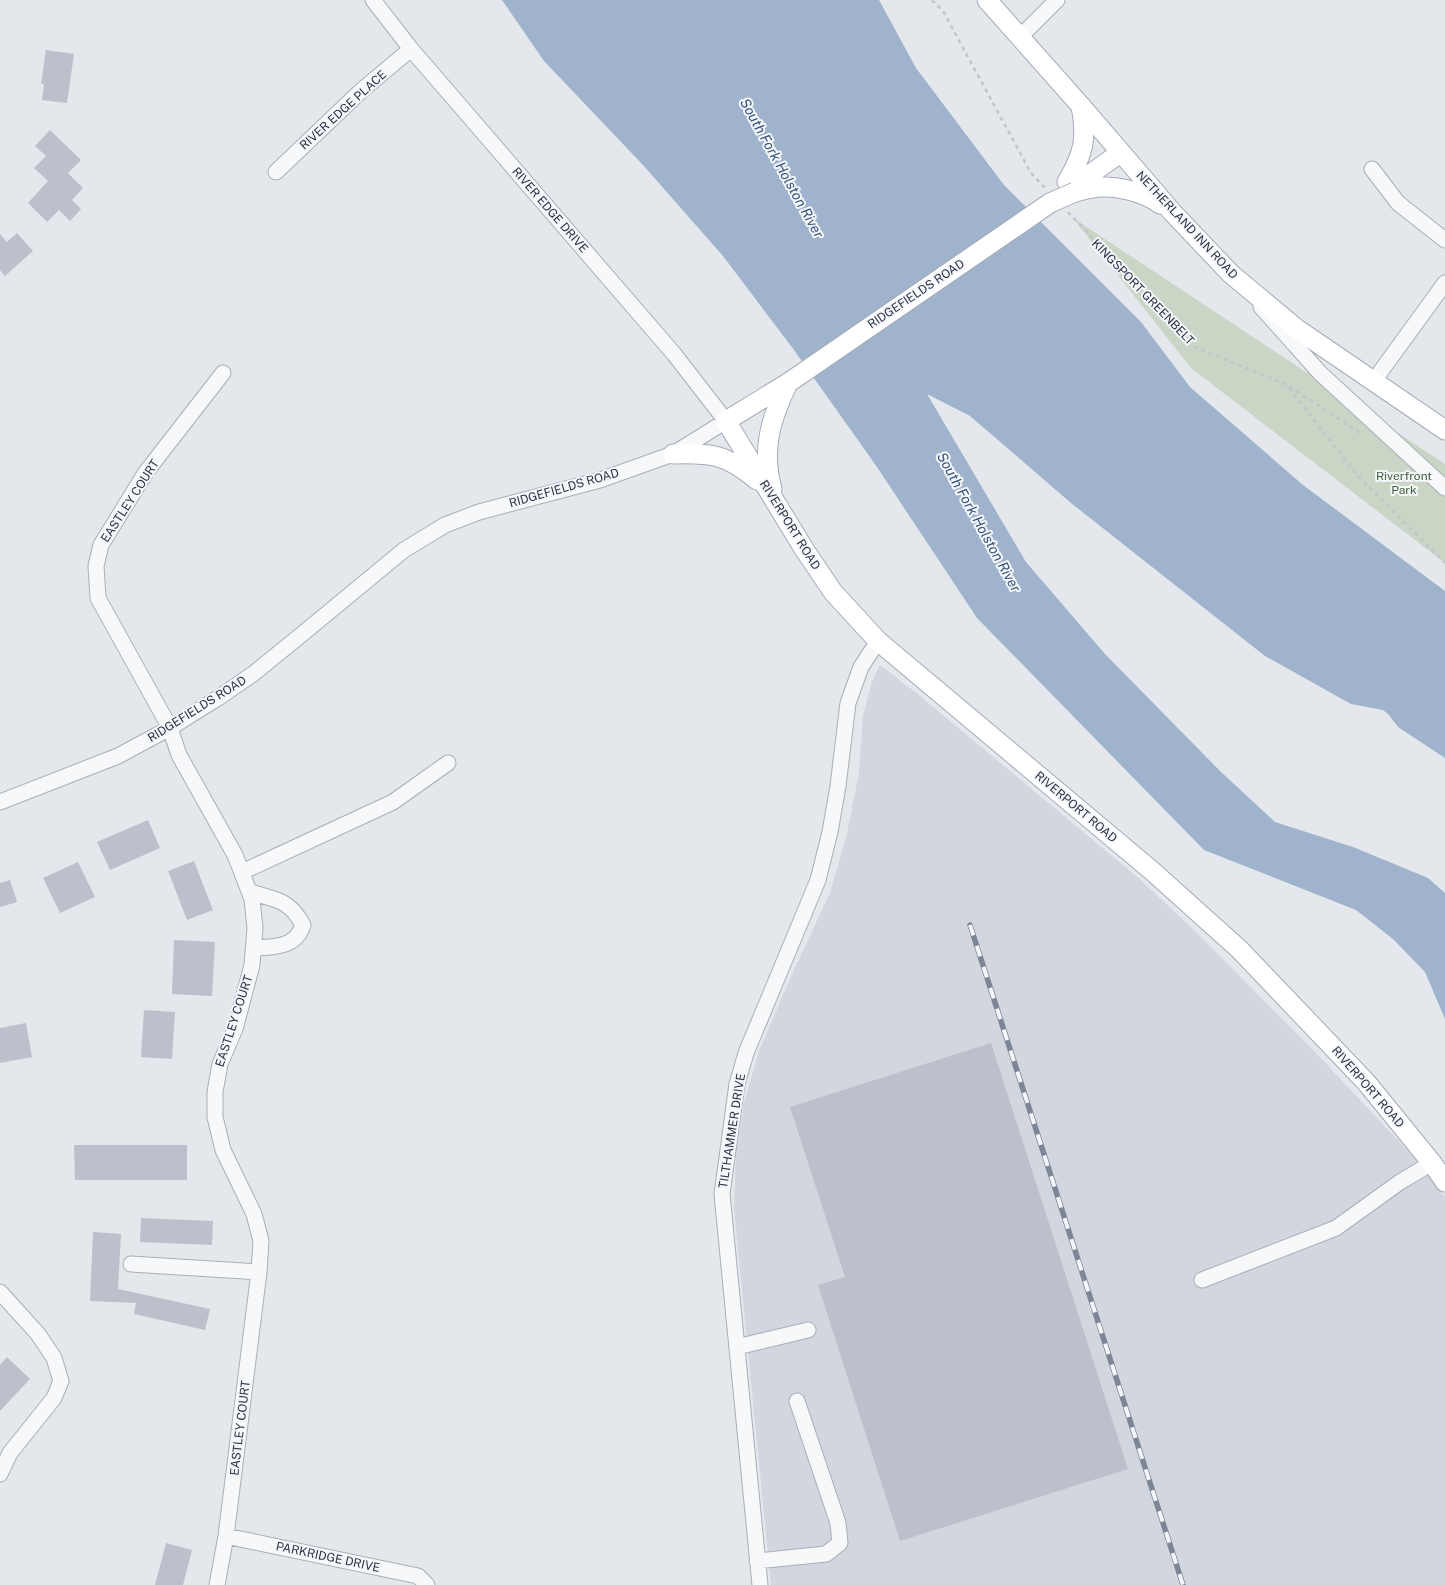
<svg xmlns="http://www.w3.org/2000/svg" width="1445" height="1585" font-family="'Public Sans',sans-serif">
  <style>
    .built { fill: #d2d6de }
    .green { fill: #c9d6c5 }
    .water { fill: #9fb4cc }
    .building { fill: #bbc0ca }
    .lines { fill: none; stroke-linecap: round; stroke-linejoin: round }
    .minor-casing { stroke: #a9aeb7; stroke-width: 17 }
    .major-casing { stroke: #a3abb8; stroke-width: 21 }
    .path { stroke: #c2c5cb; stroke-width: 2.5; stroke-dasharray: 4 4; stroke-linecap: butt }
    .minor { stroke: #f7f8fa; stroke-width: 15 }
    .major { stroke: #fff; stroke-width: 19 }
    .rail-casing { stroke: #7d8696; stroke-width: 5.5 }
    .rail { stroke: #f4f6f9; stroke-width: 4; stroke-dasharray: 11; stroke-linecap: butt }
    .major-bridge-casing { stroke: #a3abb8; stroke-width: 21; stroke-linecap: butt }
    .major-bridge { stroke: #fff; stroke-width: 19 }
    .labels { text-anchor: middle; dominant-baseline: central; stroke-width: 4; stroke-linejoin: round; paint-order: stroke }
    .street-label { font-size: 12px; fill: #2b3445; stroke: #f4f6f9 }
    .park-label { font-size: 12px; fill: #3f6138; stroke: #f4f6f9 }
    .water-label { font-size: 14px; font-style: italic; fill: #34527a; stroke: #f4f6f9 }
  </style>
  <rect width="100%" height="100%" fill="#e4e7ec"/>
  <!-- built -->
  <path class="built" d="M 880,665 L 920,696 L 1135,875 L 1191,927 L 1314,1051 L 1410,1153 L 1445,1197 L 1445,1585 L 771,1585 L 734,1209 L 736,1157 L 744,1103 L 759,1051 L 793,972 L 830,893 L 846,838 L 859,773 L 863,716 L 872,681 Z"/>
  <!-- green -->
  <path class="green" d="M 1073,218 L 1445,464 L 1445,563 L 1191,368 Z"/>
  <!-- water -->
  <path class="water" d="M 502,0 L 879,0 L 916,68 L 1004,185 L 1141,322 L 1190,387 L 1303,485 L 1445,591 L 1445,758 L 1398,727 L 1389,715 L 1383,710 L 1351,704 L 1265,656 L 1071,503 L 970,416 L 927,394 L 1026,562 L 1105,654 L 1220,771 L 1275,822 L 1353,847 L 1428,878 L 1445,893 L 1445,1019 L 1425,972 L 1393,939 L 1356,910 L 1204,850 L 977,618 L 877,467 L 794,350 L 723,256 L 643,165 L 544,61 Z"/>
  <!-- building -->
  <path class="building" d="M 46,50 L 74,54 L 67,103 L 42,100 L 44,84 L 41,84 Z
    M 50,130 L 81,160 L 68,173 L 83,188 L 72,200 L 81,209 L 70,221 L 59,210 L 47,222 L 28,203 L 48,181 L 34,168 L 46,156 L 35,146 Z
    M 17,233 L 33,251 L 5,276 L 0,270 L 0,234 L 7,242 Z
    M 148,820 L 160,848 L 110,870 L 97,842 Z
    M 194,861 L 213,910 L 187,920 L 168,871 Z
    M 78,862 L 95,897 L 60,913 L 43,878 Z
    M 10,880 L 17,902 L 0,907 L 0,883 Z
    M 174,940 L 215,942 L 212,996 L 172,994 Z
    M 144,1010 L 175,1012 L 172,1059 L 141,1057 Z
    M 26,1023 L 32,1057 L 0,1063 L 0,1028 Z
    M 991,1043 L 1128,1469 L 900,1541 L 818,1285 L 845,1277 L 790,1107 Z
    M 74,1145 L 187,1145 L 187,1180 L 75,1180 Z
    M 141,1218 L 213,1221 L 212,1245 L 140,1242 Z
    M 93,1232 L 121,1234 L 118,1289 L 210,1309 L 205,1330 L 134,1314 L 136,1303 L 90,1301 Z
    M 7,1357 L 30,1379 L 0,1411 L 0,1365 Z
    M 166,1543 L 192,1550 L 183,1585 L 155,1585 Z"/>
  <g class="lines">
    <!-- minor casing -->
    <g class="minor-casing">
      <path id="minor" d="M 1020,37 L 1057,0
        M 1372,169 L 1398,203 L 1445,240
        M 276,172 L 362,90 L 411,49
        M 1261,307 L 1320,373 L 1445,488
        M 1373,382 L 1445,283
        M 0,802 L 118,756 L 170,728 L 218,698 L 253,674 L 301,635 L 404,550 L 445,525 L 479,512 L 600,480 L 673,454 L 726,421 L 674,354 L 411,49 L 373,0
        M 242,872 L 393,802 L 448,763
        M 250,892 C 276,900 289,899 303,925 C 296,948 273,947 254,948
        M 131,1264 L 259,1272
        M 1202,1280 L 1336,1228 L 1400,1182 L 1432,1163
        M 0,1292 L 38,1334 L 54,1358 L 61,1381 L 54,1398 L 10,1453 L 0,1474
        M 737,1347 L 808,1330
        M 226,1536 L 418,1576 L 427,1585
        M 757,1561 L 826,1554 L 840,1543 L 838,1523 L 797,1401
        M 217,1585 L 226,1536 L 259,1272 L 261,1241 L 254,1214 L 223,1150 L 215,1117 L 215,1092 L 220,1064 L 235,1029 L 252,965 L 255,928 L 252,899 L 235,855 L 179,755 L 170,728 L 98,598 L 96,566 L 101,545 L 146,472 L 223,373
        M 760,1585 L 722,1194 L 737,1084 L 746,1053 L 818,880 L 830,832 L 838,786 L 848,703 L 861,667 L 878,641"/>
    </g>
    <!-- major casing -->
    <g class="major-casing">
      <path id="major" d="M 987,0 L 1081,106 L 1173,213 L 1231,274 L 1297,329 L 1445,430
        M 1067,182 C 1084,153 1087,139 1081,106
        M 1071,188 L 1120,153
        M 1075,192 C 1082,190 1091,188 1099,187 C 1118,186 1144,192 1160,204
        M 1050,203 L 788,383 L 726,421 L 804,549 L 833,592 L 878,641 L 1151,870 L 1239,949 L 1366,1082 L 1432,1163 L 1445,1182
        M 673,454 C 712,453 726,454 757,480
        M 772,489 C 761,449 771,418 788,383"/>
    </g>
    <!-- path -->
    <path class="path" d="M 932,0 L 943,11 L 1031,173 L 1045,188
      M 1068,212 L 1195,347 L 1287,385 L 1362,434
      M 1289,388 L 1357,475 L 1445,563"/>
    <!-- minor -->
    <use href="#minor" class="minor"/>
    <!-- major -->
    <use href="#major" class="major"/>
    <!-- rail casing -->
    <g class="rail-casing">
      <path id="rail" d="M 970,925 L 1183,1585"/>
    </g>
    <!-- rail -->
    <use href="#rail" class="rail"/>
    <!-- major-bridge casing -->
    <g class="major-bridge-casing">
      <path id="major-bridge" d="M 1050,203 L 1075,192"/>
    </g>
    <!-- major-bridge -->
    <use href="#major-bridge" class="major-bridge"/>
  </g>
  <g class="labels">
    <!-- street labels -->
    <g class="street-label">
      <text transform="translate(343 110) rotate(-42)">RIVER EDGE PLACE</text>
      <text transform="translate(550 210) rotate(49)">RIVER EDGE DRIVE</text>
      <text transform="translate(1187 225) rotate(47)">NETHERLAND INN ROAD</text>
      <text transform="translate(1143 292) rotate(46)">KINGSPORT GREENBELT</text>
      <text transform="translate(916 294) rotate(-34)">RIDGEFIELDS ROAD</text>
      <text transform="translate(564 488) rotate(-16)">RIDGEFIELDS ROAD</text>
      <text transform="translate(130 501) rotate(-57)">EASTLEY COURT</text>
      <text transform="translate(790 525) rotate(58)">RIVERPORT ROAD</text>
      <text transform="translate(197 709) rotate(-32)">RIDGEFIELDS ROAD</text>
      <text transform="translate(1076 807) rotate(40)">RIVERPORT ROAD</text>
      <text transform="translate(234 1021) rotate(-72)">EASTLEY COURT</text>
      <text transform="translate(1368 1087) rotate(49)">RIVERPORT ROAD</text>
      <text transform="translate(732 1131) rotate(-81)">TILTHAMMER DRIVE</text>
      <text transform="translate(240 1428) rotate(-83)">EASTLEY COURT</text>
      <text transform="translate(328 1557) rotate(12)">PARKRIDGE DRIVE</text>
    </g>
    <!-- park labels -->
    <g class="park-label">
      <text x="1404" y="476">Riverfront<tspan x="1404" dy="14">Park</tspan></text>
    </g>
    <!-- water labels -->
    <g class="water-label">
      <text transform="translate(782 168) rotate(61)">South Fork Holston River</text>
      <text transform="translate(979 522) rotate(61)">South Fork Holston River</text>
    </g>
  </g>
</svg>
